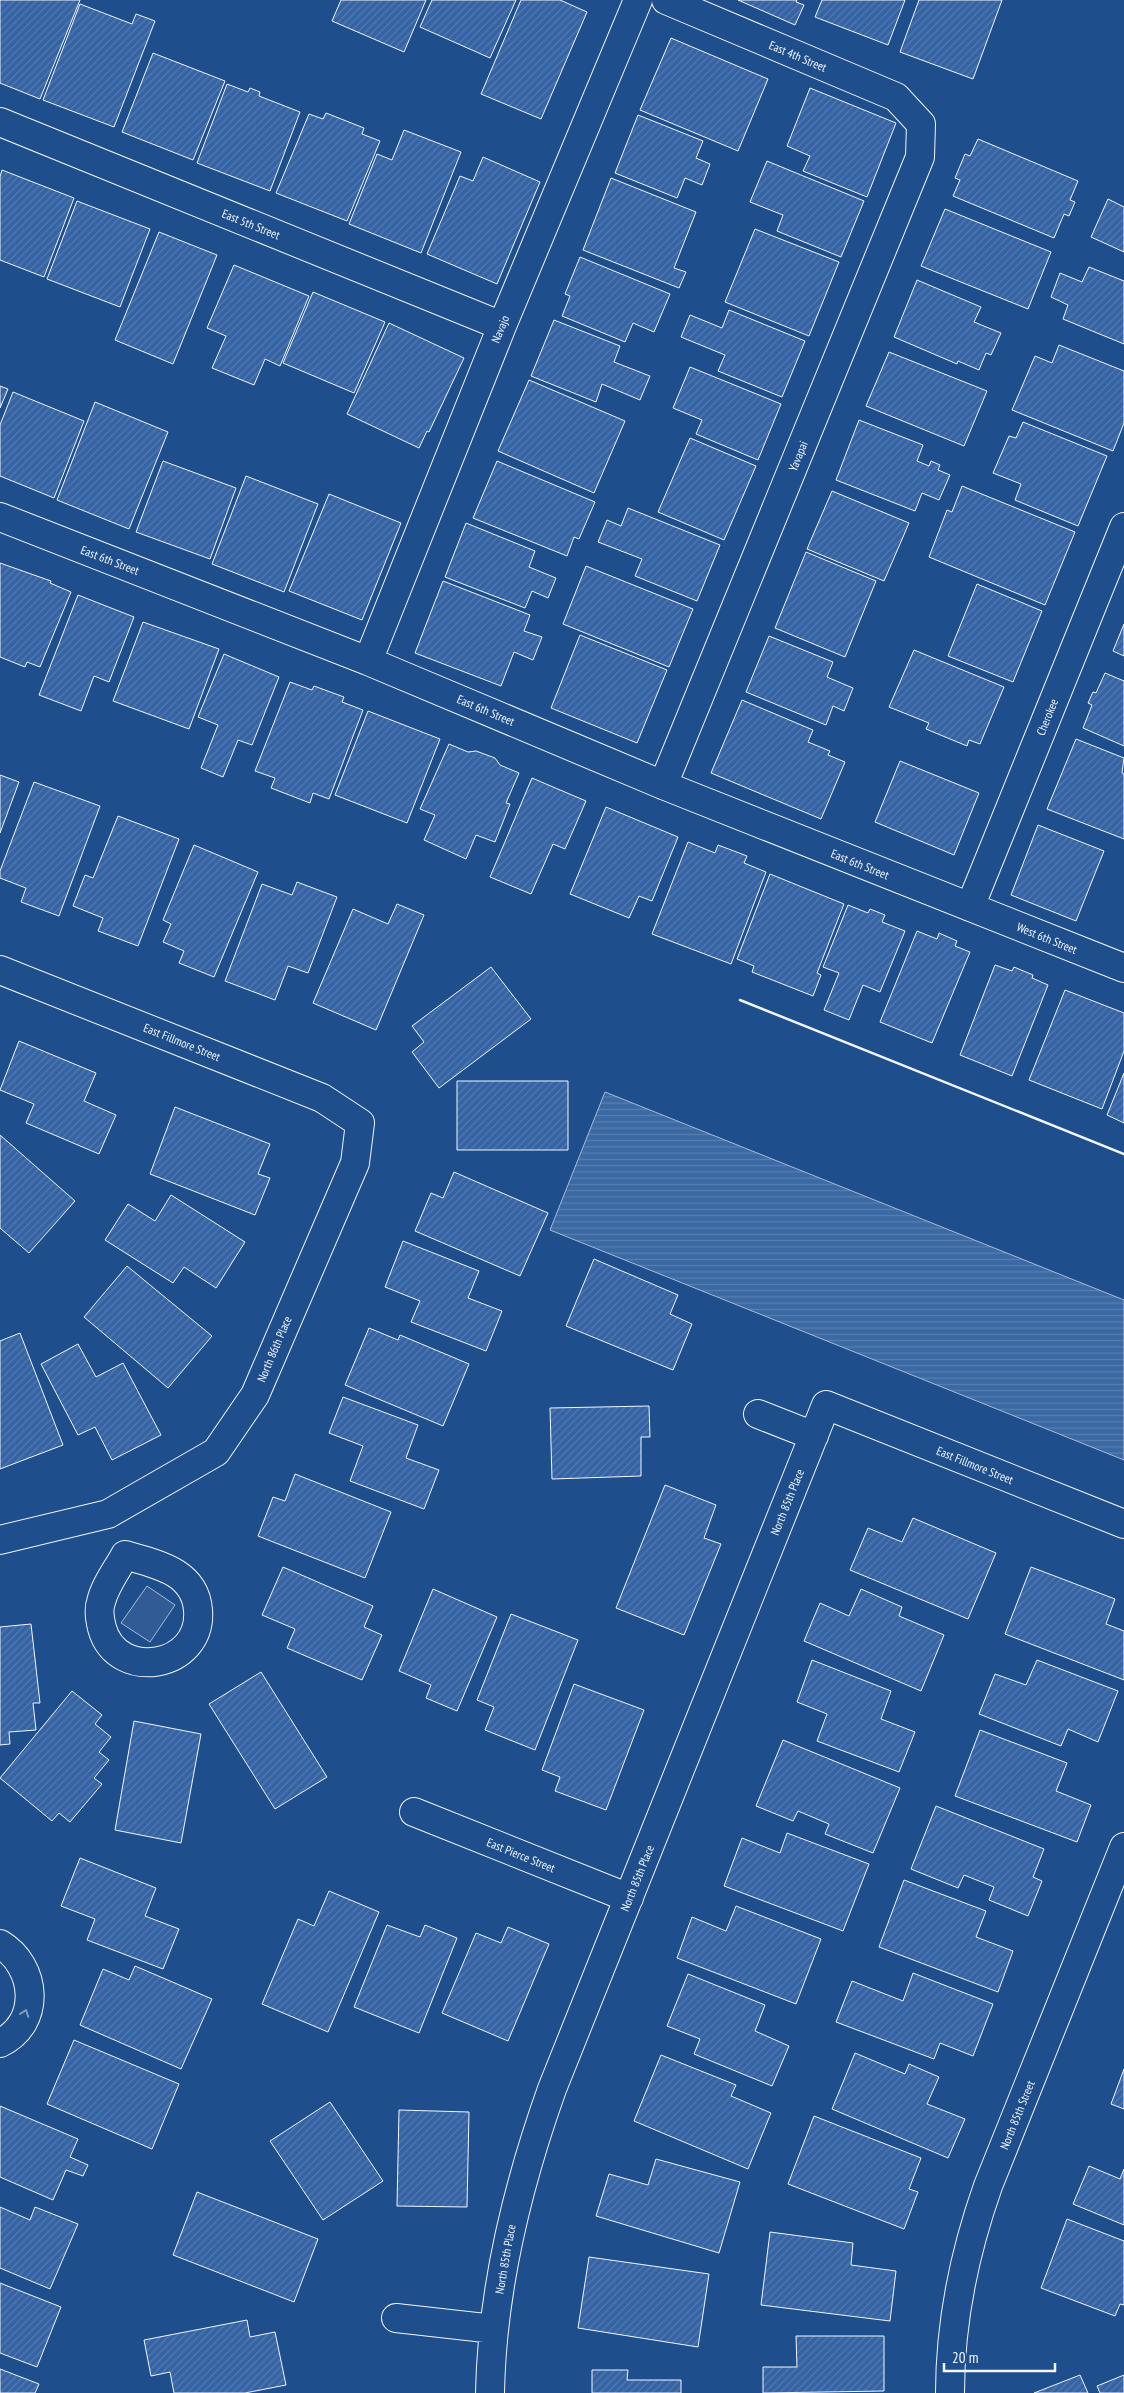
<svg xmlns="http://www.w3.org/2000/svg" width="1124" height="2393" font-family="'PT Sans Narrow',sans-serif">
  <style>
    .parking { fill: #305b95; stroke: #a8bbd7 }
    .water { fill: url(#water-rules); stroke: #a8bbd7 }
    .building { fill: url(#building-hatch); stroke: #f2f6ff }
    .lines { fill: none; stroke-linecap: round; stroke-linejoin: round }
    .minor-casing { stroke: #f2f6ff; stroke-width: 30 }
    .minor { stroke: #1f4e8c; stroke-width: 28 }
    .wall { stroke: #f2f6ff; stroke-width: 2.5 }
    .oneway { stroke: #7e9ac0 }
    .labels { text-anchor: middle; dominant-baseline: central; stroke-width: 4; stroke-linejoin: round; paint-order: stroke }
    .street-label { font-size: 12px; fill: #f2f6ff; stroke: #1f4e8c }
  </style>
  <defs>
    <pattern id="water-rules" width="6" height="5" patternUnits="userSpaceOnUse" patternTransform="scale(1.25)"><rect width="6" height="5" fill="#3b69a3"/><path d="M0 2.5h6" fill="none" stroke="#587fb1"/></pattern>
    <pattern id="building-hatch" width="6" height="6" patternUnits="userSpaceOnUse" patternTransform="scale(1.25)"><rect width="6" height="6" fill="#3563a3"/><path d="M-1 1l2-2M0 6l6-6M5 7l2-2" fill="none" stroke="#537ab1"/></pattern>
  </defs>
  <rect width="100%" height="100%" fill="#1f4e8c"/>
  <!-- parking -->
  <path class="parking" d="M 147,1586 L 175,1605 L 150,1642 L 121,1623 Z"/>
  <!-- water -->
  <path class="water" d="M 605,1092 L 1124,1300 L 1124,1460 L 550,1230 Z"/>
  <!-- building -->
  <path class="building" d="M 0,0 L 80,0 L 40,99 L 0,83 Z
    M 341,0 L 426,0 L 404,52 L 332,21 Z
    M 432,0 L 516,0 L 490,58 L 420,27 Z
    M 521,0 L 560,0 L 587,12 L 541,119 L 481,94 Z
    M 738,0 L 797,0 L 796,2 L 804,5 L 795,25 Z
    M 822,0 L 905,0 L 888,45 L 815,17 Z
    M 919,0 L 1002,0 L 973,79 L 900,52 Z
    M 80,4 L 132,24 L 136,14 L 155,21 L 114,127 L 43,100 Z
    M 671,38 L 768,79 L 738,151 L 640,110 Z
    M 153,53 L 225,81 L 193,160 L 122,132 Z
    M 227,84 L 248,92 L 250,88 L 260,92 L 259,96 L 300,112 L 270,191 L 197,163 Z
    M 810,88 L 896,123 L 867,197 L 803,171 L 810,156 L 787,146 Z
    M 326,113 L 364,128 L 362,134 L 380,141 L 347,221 L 276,193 L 309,114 L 323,119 Z
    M 638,115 L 703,141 L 696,158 L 710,164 L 702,185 L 685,178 L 677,198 L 615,173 Z
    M 404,130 L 461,152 L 421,253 L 349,224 L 377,154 L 392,160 Z
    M 978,139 L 1078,181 L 1070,200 L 1075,202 L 1069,216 L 1064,214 L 1054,238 L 953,196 L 960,180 L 955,178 L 965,154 L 970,156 Z
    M 483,157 L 540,182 L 497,284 L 427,254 L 460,176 L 473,181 Z
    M 767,161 L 864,201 L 841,257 L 777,231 L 783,215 L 750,202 Z
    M 2,170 L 74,198 L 44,277 L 0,260 L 0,177 Z
    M 611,178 L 696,212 L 674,268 L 686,272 L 679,288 L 583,250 Z
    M 1108,199 L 1124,207 L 1124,252 L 1091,237 Z
    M 77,201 L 150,229 L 120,307 L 47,279 Z
    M 945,209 L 1051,252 L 1028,309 L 921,266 Z
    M 755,229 L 839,262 L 809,336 L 725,302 Z
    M 159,232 L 217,255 L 173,364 L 115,340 Z
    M 580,257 L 670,294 L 654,332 L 633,323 L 625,342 L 562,316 L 570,296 L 565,294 Z
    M 234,265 L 309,296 L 280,366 L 265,359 L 254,385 L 212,368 L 226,336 L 207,328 Z
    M 1089,267 L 1124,281 L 1124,344 L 1063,319 L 1068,305 L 1051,297 L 1060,273 L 1082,282 Z
    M 917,280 L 981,307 L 974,322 L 1001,333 L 991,355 L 986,353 L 979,370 L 958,361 L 957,364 L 894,337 Z
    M 313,292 L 385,322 L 354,393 L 283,363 Z
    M 729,310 L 805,341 L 782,397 L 718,371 L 725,355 L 681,337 L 690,315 L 722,328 Z
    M 554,320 L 620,346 L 614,362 L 650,376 L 640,400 L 602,384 L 596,402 L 531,376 Z
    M 389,323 L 464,358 L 429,432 L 427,431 L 419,448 L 347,414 Z
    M 1059,345 L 1124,371 L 1124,423 L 1113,451 L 1012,410 L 1035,356 L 1052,363 Z
    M 889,352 L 987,391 L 964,446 L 866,406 Z
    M 690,367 L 781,404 L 758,460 L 696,434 L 702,420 L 673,408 Z
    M 529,380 L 625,421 L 594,493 L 498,451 Z
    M 0,386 L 8,389 L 0,408 Z
    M 13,392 L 84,421 L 54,498 L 0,476 L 0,425 Z
    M 95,402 L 168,432 L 129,529 L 57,500 Z
    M 859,420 L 923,445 L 917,461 L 929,466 L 931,461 L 940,465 L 938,470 L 950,475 L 939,500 L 922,493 L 915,511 L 836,480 Z
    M 1023,422 L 1107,456 L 1078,526 L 1015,500 L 1021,484 L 993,473 L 1009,436 L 1016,438 Z
    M 690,438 L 756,466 L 724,540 L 658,512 Z
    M 163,461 L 236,488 L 210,559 L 136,532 Z
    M 497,461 L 595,502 L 579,539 L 574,537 L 567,556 L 473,518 Z
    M 246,476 L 318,504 L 284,592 L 212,564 Z
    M 962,486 L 1075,532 L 1045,605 L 929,557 L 947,510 L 952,512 Z
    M 832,491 L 909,523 L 884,581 L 807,549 Z
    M 329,494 L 401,523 L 362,620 L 289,591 Z
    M 628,508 L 720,545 L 697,601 L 635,576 L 642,559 L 598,542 L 607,520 L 621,526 Z
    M 466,523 L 535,551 L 529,567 L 556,578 L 548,598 L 532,591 L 525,608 L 445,577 Z
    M 806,552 L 876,581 L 845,657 L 775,628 Z
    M 0,563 L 51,581 L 50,583 L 71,592 L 40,667 L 27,662 L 25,667 L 0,657 Z
    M 586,566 L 693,609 L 669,667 L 563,624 Z
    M 443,581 L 530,615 L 524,631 L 542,637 L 533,660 L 514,652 L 501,686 L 415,653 Z
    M 977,584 L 1042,611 L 1013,682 L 948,656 Z
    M 78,595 L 134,617 L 109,682 L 94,676 L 81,711 L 39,695 Z
    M 143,622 L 219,649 L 189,729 L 113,701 Z
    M 1124,624 L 1124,656 L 1113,651 Z
    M 580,635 L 667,670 L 637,743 L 551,708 Z
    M 769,636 L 833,662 L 827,677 L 853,688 L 844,711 L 833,706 L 826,725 L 746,692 Z
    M 914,650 L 1004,687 L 980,744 L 969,740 L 967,746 L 926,729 L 929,723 L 889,707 Z
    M 224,654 L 279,677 L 252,745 L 238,740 L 223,777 L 201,768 L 218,725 L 198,717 Z
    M 1105,673 L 1124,681 L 1124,746 L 1083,728 L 1092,705 L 1088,703 L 1093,692 L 1096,693 Z
    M 290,682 L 312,690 L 314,686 L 344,697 L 342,702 L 363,710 L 329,799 L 313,793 L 310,803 L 271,788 L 275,778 L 255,771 Z
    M 742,700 L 813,730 L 808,742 L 830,751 L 828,755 L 845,762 L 821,819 L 711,773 Z
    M 368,711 L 440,739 L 407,823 L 335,795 Z
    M 1076,739 L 1124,758 L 1122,773 L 1124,774 L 1124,839 L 1047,809 Z
    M 449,744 L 468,752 L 476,751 L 495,758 L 500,765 L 519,773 L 506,803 L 510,804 L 495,842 L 476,835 L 466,859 L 424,840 L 435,815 L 420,809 Z
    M 900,761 L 979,793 L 954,855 L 875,822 Z
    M 0,775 L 19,782 L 0,833 Z
    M 532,778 L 586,801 L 565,849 L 553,844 L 531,894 L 490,877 Z
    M 34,782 L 100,806 L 59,916 L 21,902 L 26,888 L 0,878 L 0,871 Z
    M 606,807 L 678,837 L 652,901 L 639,896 L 629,918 L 570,894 Z
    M 118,816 L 179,839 L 138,946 L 98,931 L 103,918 L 73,906 L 85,875 L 93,878 Z
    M 1038,825 L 1104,851 L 1076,921 L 1011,895 Z
    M 688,842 L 715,853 L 718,845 L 747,856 L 744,863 L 766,872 L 731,964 L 652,934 Z
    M 194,845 L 258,872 L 214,977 L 179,963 L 184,951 L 163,942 L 171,924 L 163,920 Z
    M 770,874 L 844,904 L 817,973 L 821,975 L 813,996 L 752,972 L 754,966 L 737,959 Z
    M 297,882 L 337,897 L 308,973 L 288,966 L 275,1000 L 225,981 L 262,884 L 292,895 Z
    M 397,904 L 424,915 L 376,1030 L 313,1003 L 353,909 L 388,924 Z
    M 848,905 L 868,913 L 870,909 L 885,915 L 882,922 L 905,931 L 880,992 L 863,985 L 849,1020 L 824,1010 L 839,973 L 823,967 Z
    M 917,931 L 937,939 L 939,933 L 957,941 L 955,946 L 970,952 L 932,1043 L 880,1022 Z
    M 995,965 L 1012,971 L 1014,967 L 1033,975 L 1032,978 L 1048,985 L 1012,1076 L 960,1055 Z
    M 491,967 L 531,1019 L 439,1088 L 412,1052 L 424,1042 L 412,1026 Z
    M 1065,990 L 1124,1013 L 1124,1051 L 1102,1109 L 1029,1080 Z
    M 19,1041 L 96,1073 L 84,1101 L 116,1115 L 99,1154 L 26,1123 L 34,1104 L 0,1090 Z
    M 1124,1073 L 1124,1123 L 1107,1115 Z
    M 457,1081 L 568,1081 L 568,1150 L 457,1150 Z
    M 175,1107 L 270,1144 L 258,1174 L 270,1178 L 255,1215 L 150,1174 Z
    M 0,1135 L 75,1201 L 29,1253 L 0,1228 Z
    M 454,1172 L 548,1213 L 520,1276 L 415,1231 L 431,1193 L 443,1198 Z
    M 171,1195 L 245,1242 L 216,1288 L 184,1267 L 173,1283 L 105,1240 L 128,1204 L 155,1221 Z
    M 403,1241 L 479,1271 L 468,1298 L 502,1311 L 486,1351 L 411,1322 L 420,1301 L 385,1287 Z
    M 594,1259 L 678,1295 L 670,1314 L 692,1324 L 673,1370 L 566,1326 Z
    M 127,1266 L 212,1336 L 168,1388 L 84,1317 Z
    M 369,1328 L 398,1340 L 400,1335 L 469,1364 L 443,1426 L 345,1385 Z
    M 20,1333 L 63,1445 L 0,1469 L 0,1341 Z
    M 78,1344 L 96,1377 L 123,1363 L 161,1435 L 112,1460 L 95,1427 L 78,1435 L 41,1364 Z
    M 343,1397 L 418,1425 L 406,1458 L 439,1470 L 424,1509 L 350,1481 L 363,1446 L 329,1433 Z
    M 649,1406 L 650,1437 L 641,1437 L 641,1476 L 552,1479 L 550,1408 Z
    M 295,1474 L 391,1512 L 365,1578 L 258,1536 L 273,1497 L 285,1501 Z
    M 665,1485 L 716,1505 L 704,1538 L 721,1544 L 684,1635 L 616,1608 Z
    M 913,1518 L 996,1553 L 968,1619 L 850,1570 L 868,1528 L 902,1542 Z
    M 283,1567 L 373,1606 L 364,1627 L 382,1635 L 362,1680 L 287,1648 L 295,1629 L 262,1615 Z
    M 1031,1567 L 1115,1599 L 1106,1624 L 1124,1631 L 1124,1680 L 1005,1634 Z
    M 433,1589 L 497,1617 L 457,1711 L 426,1698 L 431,1685 L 399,1671 Z
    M 861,1589 L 902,1607 L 899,1616 L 944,1635 L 921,1691 L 804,1641 L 820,1603 L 849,1616 Z
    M 511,1614 L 578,1640 L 535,1750 L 485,1730 L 494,1707 L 477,1700 Z
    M 31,1624 L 40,1703 L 33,1703 L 36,1730 L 9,1732 L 10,1744 L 0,1745 L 0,1627 Z
    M 812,1660 L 891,1691 L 881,1719 L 915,1732 L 899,1772 L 817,1741 L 827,1714 L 797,1702 Z
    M 1037,1660 L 1118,1691 L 1098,1742 L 1068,1729 L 1061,1746 L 979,1714 L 995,1674 L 1026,1685 Z
    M 261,1672 L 327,1777 L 275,1809 L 209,1704 Z
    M 574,1684 L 644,1710 L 606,1810 L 555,1791 L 560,1777 L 542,1770 Z
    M 72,1691 L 102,1715 L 95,1724 L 111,1737 L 99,1752 L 109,1760 L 94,1778 L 102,1784 L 70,1822 L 59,1813 L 52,1821 L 0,1778 Z
    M 134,1721 L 201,1734 L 181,1843 L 115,1830 Z
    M 980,1730 L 1067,1763 L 1056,1791 L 1091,1805 L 1077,1842 L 955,1796 Z
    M 783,1740 L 900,1788 L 873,1853 L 825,1834 L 829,1824 L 798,1811 L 793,1821 L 756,1806 Z
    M 936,1806 L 1044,1849 L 1033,1877 L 1042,1881 L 1028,1916 L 989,1900 L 994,1887 L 964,1875 L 958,1888 L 911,1869 Z
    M 787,1833 L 869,1864 L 843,1931 L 724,1886 L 742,1838 L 780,1853 Z
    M 80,1858 L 156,1888 L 145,1916 L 179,1929 L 163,1969 L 87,1940 L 95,1919 L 61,1906 Z
    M 904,1880 L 986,1911 L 976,1937 L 1013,1951 L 998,1992 L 879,1947 Z
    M 329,1891 L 379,1912 L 328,2032 L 262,2004 L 298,1919 L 314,1926 Z
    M 736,1906 L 821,1939 L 796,2004 L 677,1958 L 692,1917 L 726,1931 Z
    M 387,1925 L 420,1937 L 425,1925 L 457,1938 L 419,2033 L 354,2007 Z
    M 508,1927 L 549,1944 L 508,2041 L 442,2013 L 476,1933 L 501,1943 Z
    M 135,1966 L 212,1999 L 181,2069 L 80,2025 L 103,1969 L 129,1980 Z
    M 913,1973 L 993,2004 L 973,2056 L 940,2043 L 934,2059 L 836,2022 L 852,1981 L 903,2001 Z
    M 688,1974 L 765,2005 L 755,2031 L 789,2046 L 772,2086 L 694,2054 L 700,2039 L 667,2026 Z
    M 74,2040 L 179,2084 L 152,2149 L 47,2104 Z
    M 855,2053 L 905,2074 L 909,2064 L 939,2077 L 927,2104 L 965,2119 L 948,2158 L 832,2109 Z
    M 661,2055 L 736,2085 L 731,2096 L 771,2113 L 748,2169 L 634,2121 Z
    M 1124,2069 L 1124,2109 L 1111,2104 Z
    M 330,2102 L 383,2181 L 323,2220 L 270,2141 Z
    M 0,2106 L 78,2139 L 70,2157 L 88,2165 L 83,2176 L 66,2170 L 53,2200 L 0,2177 Z
    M 399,2110 L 469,2112 L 467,2207 L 397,2206 Z
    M 814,2116 L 921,2158 L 909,2189 L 918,2192 L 904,2229 L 788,2184 Z
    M 656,2159 L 740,2182 L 719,2253 L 596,2216 L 609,2174 L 648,2185 Z
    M 1089,2166 L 1120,2179 L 1124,2169 L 1124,2225 L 1073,2204 Z
    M 197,2192 L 318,2239 L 294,2302 L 173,2255 Z
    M 0,2207 L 30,2220 L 35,2207 L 78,2224 L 50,2289 L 0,2268 Z
    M 1067,2219 L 1124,2241 L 1124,2305 L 1120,2304 L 1115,2316 L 1041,2288 Z
    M 770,2232 L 853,2243 L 851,2265 L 896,2271 L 890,2321 L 761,2305 Z
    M 589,2257 L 709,2274 L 698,2347 L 578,2328 Z
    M 0,2283 L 61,2307 L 37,2367 L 0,2353 Z
    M 247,2320 L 250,2337 L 275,2332 L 286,2385 L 245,2393 L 174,2393 L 170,2372 L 151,2376 L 144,2340 Z
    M 796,2336 L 884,2336 L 884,2391 L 763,2393 L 763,2367 L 797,2367 Z
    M 0,2369 L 39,2384 L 35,2393 L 0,2393 Z
    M 592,2370 L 628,2370 L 627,2380 L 681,2380 L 681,2393 L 592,2393 Z
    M 1080,2375 L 1088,2393 L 1034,2393 Z
    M 1124,2375 L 1124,2393 L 1100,2393 L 1097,2386 Z"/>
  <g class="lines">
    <!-- minor casing -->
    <g class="minor-casing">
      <path id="minor" d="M 0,122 L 502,326
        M 0,517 L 368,661 L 663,785 L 1124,968
        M 368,661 L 502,326 L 638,0
        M 663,785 L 920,157 L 921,124 L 896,97 L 666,0
        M 970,907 L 1124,527
        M 0,970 L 322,1098 L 360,1123 L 355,1163 L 255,1395 L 216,1452 L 108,1514 L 0,1540
        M 758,1414 L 814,1436
        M 125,1555 C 156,1564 195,1571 198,1610 C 203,1668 117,1683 102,1628 C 100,1620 98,1610 101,1602 C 105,1585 117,1570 125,1555 Z
        M 414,1812 L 629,1898
        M 0,1944 C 37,1966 42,2023 0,2043
        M 396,2318 L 494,2329
        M 490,2393 C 492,2288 517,2187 552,2089 L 826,1405 L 1124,1524
        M 950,2393 C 950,2321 964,2254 988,2186 L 1124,1847"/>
    </g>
    <!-- minor -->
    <use href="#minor" class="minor"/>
    <!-- wall -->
    <path class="wall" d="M 740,1000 L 1124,1154"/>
  </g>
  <!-- one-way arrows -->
  <defs><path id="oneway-chevron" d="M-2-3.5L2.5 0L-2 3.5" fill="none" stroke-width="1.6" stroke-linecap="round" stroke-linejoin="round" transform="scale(1.25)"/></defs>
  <use class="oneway" href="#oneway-chevron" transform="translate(25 2013) rotate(-70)"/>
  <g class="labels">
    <!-- street labels -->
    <g class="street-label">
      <text transform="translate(798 56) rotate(23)">East 4th Street</text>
      <text transform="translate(251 224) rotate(22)">East 5th Street</text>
      <text transform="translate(500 329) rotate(-68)">Navajo</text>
      <text transform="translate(798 456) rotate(-68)">Yavapai</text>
      <text transform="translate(110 560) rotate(21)">East 6th Street</text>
      <text transform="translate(486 710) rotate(23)">East 6th Street</text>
      <text transform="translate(1047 717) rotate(-68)">Cherokee</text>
      <text transform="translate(860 864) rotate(22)">East 6th Street</text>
      <text transform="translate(1047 938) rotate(22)">West 6th Street</text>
      <text transform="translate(182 1042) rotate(22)">East Fillmore Street</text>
      <text transform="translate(274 1349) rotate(-67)">North 86th Place</text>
      <text transform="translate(975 1465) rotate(22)">East Fillmore Street</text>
      <text transform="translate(787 1502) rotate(-68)">North 85th Place</text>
      <text transform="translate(521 1855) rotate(22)">East Pierce Street</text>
      <text transform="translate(637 1878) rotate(-68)">North 85th Place</text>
      <text transform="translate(1017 2115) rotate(-68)">North 85th Street</text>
      <text transform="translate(505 2259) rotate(-80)">North 85th Place</text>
    </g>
  </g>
  <!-- scale -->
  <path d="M944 2363v8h111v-8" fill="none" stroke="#f2f6ff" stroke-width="2.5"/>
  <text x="952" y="2363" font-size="15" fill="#f2f6ff" stroke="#1f4e8c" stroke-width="4" paint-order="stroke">20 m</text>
</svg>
